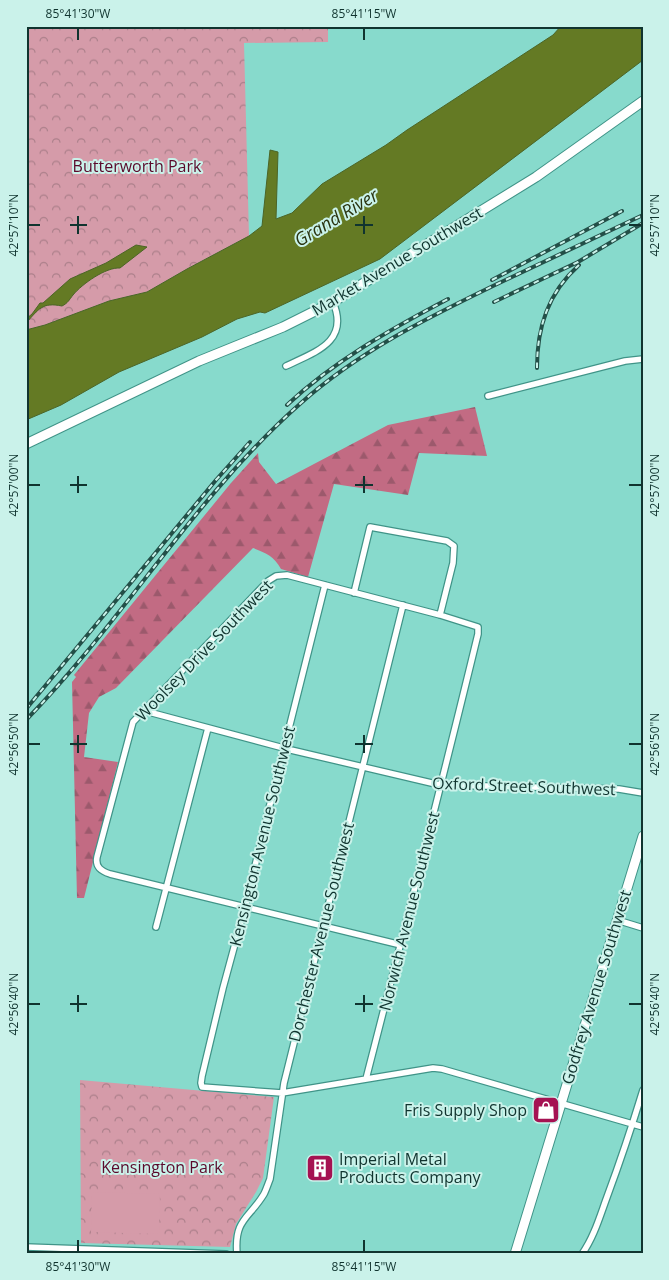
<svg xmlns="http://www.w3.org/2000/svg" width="669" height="1280" font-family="'Open Sans',sans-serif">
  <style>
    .forest { fill: url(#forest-firs) }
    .park { fill: url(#park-crowns) }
    .pitch { fill: #d59ba9 }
    .water { fill: #647a24; stroke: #4b6527 }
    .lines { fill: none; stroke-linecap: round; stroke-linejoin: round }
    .minor-casing { stroke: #409488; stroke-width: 8 }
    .secondary-casing { stroke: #409488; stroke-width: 11 }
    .minor { stroke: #fff; stroke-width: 5.5 }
    .secondary { stroke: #fff; stroke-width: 9 }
    .rail-casing { stroke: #234f48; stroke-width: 4 }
    .rail { stroke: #caf2ea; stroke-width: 2; stroke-dasharray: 5.5; stroke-linecap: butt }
    .ticks { fill: none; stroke: #10342f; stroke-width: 2 }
    .labels { text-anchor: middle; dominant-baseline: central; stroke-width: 4; stroke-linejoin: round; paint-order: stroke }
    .park-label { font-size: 16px; fill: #5b092b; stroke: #caf2ea }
    .street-label { font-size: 16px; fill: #10342f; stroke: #caf2ea }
    .poi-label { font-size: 16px; fill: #10342f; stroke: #caf2ea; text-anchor: end }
    .water-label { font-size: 18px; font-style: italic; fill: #2a3410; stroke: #caf2ea }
    .neatline { fill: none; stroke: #10342f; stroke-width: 2 }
    .ticks-label { font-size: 12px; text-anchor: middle; fill: #10342f }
  </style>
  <defs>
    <pattern id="forest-firs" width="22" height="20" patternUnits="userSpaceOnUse" patternTransform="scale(1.25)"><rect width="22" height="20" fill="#c26b83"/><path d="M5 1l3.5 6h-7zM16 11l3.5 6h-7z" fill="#9c596c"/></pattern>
    <pattern id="park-crowns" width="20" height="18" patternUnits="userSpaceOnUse" patternTransform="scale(1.25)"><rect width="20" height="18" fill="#d59ba9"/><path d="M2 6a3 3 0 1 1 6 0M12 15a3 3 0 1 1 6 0" fill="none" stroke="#ab7f8a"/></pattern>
  </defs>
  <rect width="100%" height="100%" fill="#87dacc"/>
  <!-- forest -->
  <path class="forest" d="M 475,407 L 487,456 L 419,453 L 408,495 L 334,484 L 308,577 L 281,569 C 274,556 266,553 253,548 L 116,688 L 99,697 L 89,713 L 84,757 L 118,762 L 84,898 L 77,898 L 72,682 L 76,677 L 74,675 L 231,483 L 258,453 L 259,462 L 276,484 L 388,425 Z"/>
  <!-- park -->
  <path class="park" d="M 26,26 L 328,26 L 328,42 L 244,43 L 249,236 L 187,269 L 147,292 L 109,301 L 45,325 L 26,330 Z
    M 80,1080 L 274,1097 L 263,1178 L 256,1192 L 236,1224 L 230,1247 L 81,1243 Z"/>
  <!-- pitch -->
  <path class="pitch" d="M 92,1192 L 160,1194 L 159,1234 L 91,1232 Z"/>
  <!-- water -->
  <path class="water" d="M 561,26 L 643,26 L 643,60 L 380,259 L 265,313 L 260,312 L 237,319 L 202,337 L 119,372 L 61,405 L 26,420 L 26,330 L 45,325 L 109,301 L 147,292 L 187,269 L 249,236 L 262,226 L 270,150 L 278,152 L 276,219 L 292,213 L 322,184 L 386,145 L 407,130 L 553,35 Z
    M 136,245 L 147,247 L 120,268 C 106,267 82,284 73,295 C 69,300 68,303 62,306 C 42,302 39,309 26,323 L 26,319 L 32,314 L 40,303 L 43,303 L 70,279 L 106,263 Z"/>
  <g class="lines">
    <!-- minor casing -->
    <g class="minor-casing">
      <path id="minor" d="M 286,366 C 315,352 350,342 333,302
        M 488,396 L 625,361 L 643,359
        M 325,585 L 273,792 L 245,907 L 223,988 L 202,1076 L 201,1083 L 202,1087 L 282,1093 L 433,1068 L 442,1069 L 643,1127
        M 354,593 L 370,527 L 447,541 L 454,546 L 453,563 L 440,615
        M 145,711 L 291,750 L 440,785 L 619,789 L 643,793
        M 617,920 L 643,928
        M 156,927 L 208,728
        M 366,1079 C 404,931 442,783 478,634 L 478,627 L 440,615 L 287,575 L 276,576 L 268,581 L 133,722 L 97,857 C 95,867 101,871 110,874 L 401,945
        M 26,1247 L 226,1254
        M 237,1254 C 234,1219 249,1219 264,1194 C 266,1190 268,1184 270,1179 L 284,1083 L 403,605
        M 582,1254 C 594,1237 600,1216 607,1197 C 620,1162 632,1126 643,1090"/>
    </g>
    <!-- secondary casing -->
    <g class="secondary-casing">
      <path id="secondary" d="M 26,444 L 199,361 L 283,327 L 333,302 L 536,177 L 643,101
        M 515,1254 L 643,836"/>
    </g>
    <!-- minor -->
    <use href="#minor" class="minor"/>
    <!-- secondary -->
    <use href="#secondary" class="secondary"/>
    <!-- rail casing -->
    <g class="rail-casing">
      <path id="rail" d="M 492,280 L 622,211
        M 494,302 L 578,262 L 643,223
        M 537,368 C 537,327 548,293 579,265
        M 287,405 C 334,361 391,329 448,299
        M 26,709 L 216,480 L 250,442
        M 26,720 C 124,620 195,496 301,403 C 358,352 427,318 495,285 C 545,261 594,238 643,215"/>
    </g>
    <!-- rail -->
    <use href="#rail" class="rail"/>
  </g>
  <!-- ticks -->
  <path class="ticks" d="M 78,28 L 78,40M 364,28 L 364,40M 78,216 L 78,234M 364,216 L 364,234M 28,225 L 40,225M 70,225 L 87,225M 355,225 L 373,225M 629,225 L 642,225M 78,476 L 78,493M 364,476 L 364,493M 28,485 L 40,485M 70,485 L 87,485M 355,485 L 373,485M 629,485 L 642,485M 78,735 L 78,753M 364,735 L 364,753M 28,744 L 40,744M 70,744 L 87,744M 355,744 L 373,744M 629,744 L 642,744M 78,995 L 78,1012M 364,995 L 364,1012M 28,1004 L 40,1004M 70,1004 L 87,1004M 355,1004 L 373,1004M 629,1004 L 642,1004M 78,1240 L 78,1252M 364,1240 L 364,1252"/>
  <!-- icons -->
  <defs>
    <g id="shop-square" transform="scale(1.4375)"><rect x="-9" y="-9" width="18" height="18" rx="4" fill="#a51252" stroke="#caf2ea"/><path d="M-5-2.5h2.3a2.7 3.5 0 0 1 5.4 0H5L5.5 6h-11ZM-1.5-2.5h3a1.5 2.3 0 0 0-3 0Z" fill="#fff"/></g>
    <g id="building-square" transform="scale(1.4375)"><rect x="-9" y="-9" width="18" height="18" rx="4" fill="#a51252" stroke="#caf2ea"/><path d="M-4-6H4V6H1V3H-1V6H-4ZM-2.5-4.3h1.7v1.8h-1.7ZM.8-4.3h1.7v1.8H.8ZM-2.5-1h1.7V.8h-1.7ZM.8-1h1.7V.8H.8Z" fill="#fff"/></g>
  </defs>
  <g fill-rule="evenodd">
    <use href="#shop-square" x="546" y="1110"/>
    <use href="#building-square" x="320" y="1168"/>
  </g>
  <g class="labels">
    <!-- park labels -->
    <g class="park-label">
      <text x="137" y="166">Butterworth Park</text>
      <text x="162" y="1167">Kensington Park</text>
    </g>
    <!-- street labels -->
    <g class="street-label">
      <text transform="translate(397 261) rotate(-31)">Market Avenue Southwest</text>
      <text transform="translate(204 650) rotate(-46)">Woolsey Drive Southwest</text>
      <text transform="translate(524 786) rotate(2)">Oxford Street Southwest</text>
      <text transform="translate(262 836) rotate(-76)">Kensington Avenue Southwest</text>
      <text transform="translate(409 911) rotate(-76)">Norwich Avenue Southwest</text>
      <text transform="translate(321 932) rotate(-76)">Dorchester Avenue Southwest</text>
      <text transform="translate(596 987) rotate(-73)">Godfrey Avenue Southwest</text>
    </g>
    <!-- poi labels -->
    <g class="poi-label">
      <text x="527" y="1110">Fris Supply Shop</text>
      <text x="339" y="1159" text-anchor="start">Imperial Metal<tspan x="339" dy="18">Products Company</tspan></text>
    </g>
    <!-- water labels -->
    <g class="water-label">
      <text transform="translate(336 217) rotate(-31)">Grand River</text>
    </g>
  </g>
  <!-- border -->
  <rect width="669" height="1280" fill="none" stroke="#caf2ea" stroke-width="55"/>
  <rect x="28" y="28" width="614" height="1224" class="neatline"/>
  <g class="ticks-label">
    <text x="78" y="18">85°41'30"W</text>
    <text x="364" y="18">85°41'15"W</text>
    <text transform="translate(14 225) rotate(-90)" y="4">42°57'10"N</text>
    <text transform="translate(655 225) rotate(-90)" y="4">42°57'10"N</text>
    <text transform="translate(14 485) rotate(-90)" y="4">42°57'00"N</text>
    <text transform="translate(655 485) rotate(-90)" y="4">42°57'00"N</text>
    <text transform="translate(14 744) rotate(-90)" y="4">42°56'50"N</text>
    <text transform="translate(655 744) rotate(-90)" y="4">42°56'50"N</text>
    <text transform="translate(14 1004) rotate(-90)" y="4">42°56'40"N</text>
    <text transform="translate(655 1004) rotate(-90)" y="4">42°56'40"N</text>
    <text x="78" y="1271">85°41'30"W</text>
    <text x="364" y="1271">85°41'15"W</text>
  </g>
</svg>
